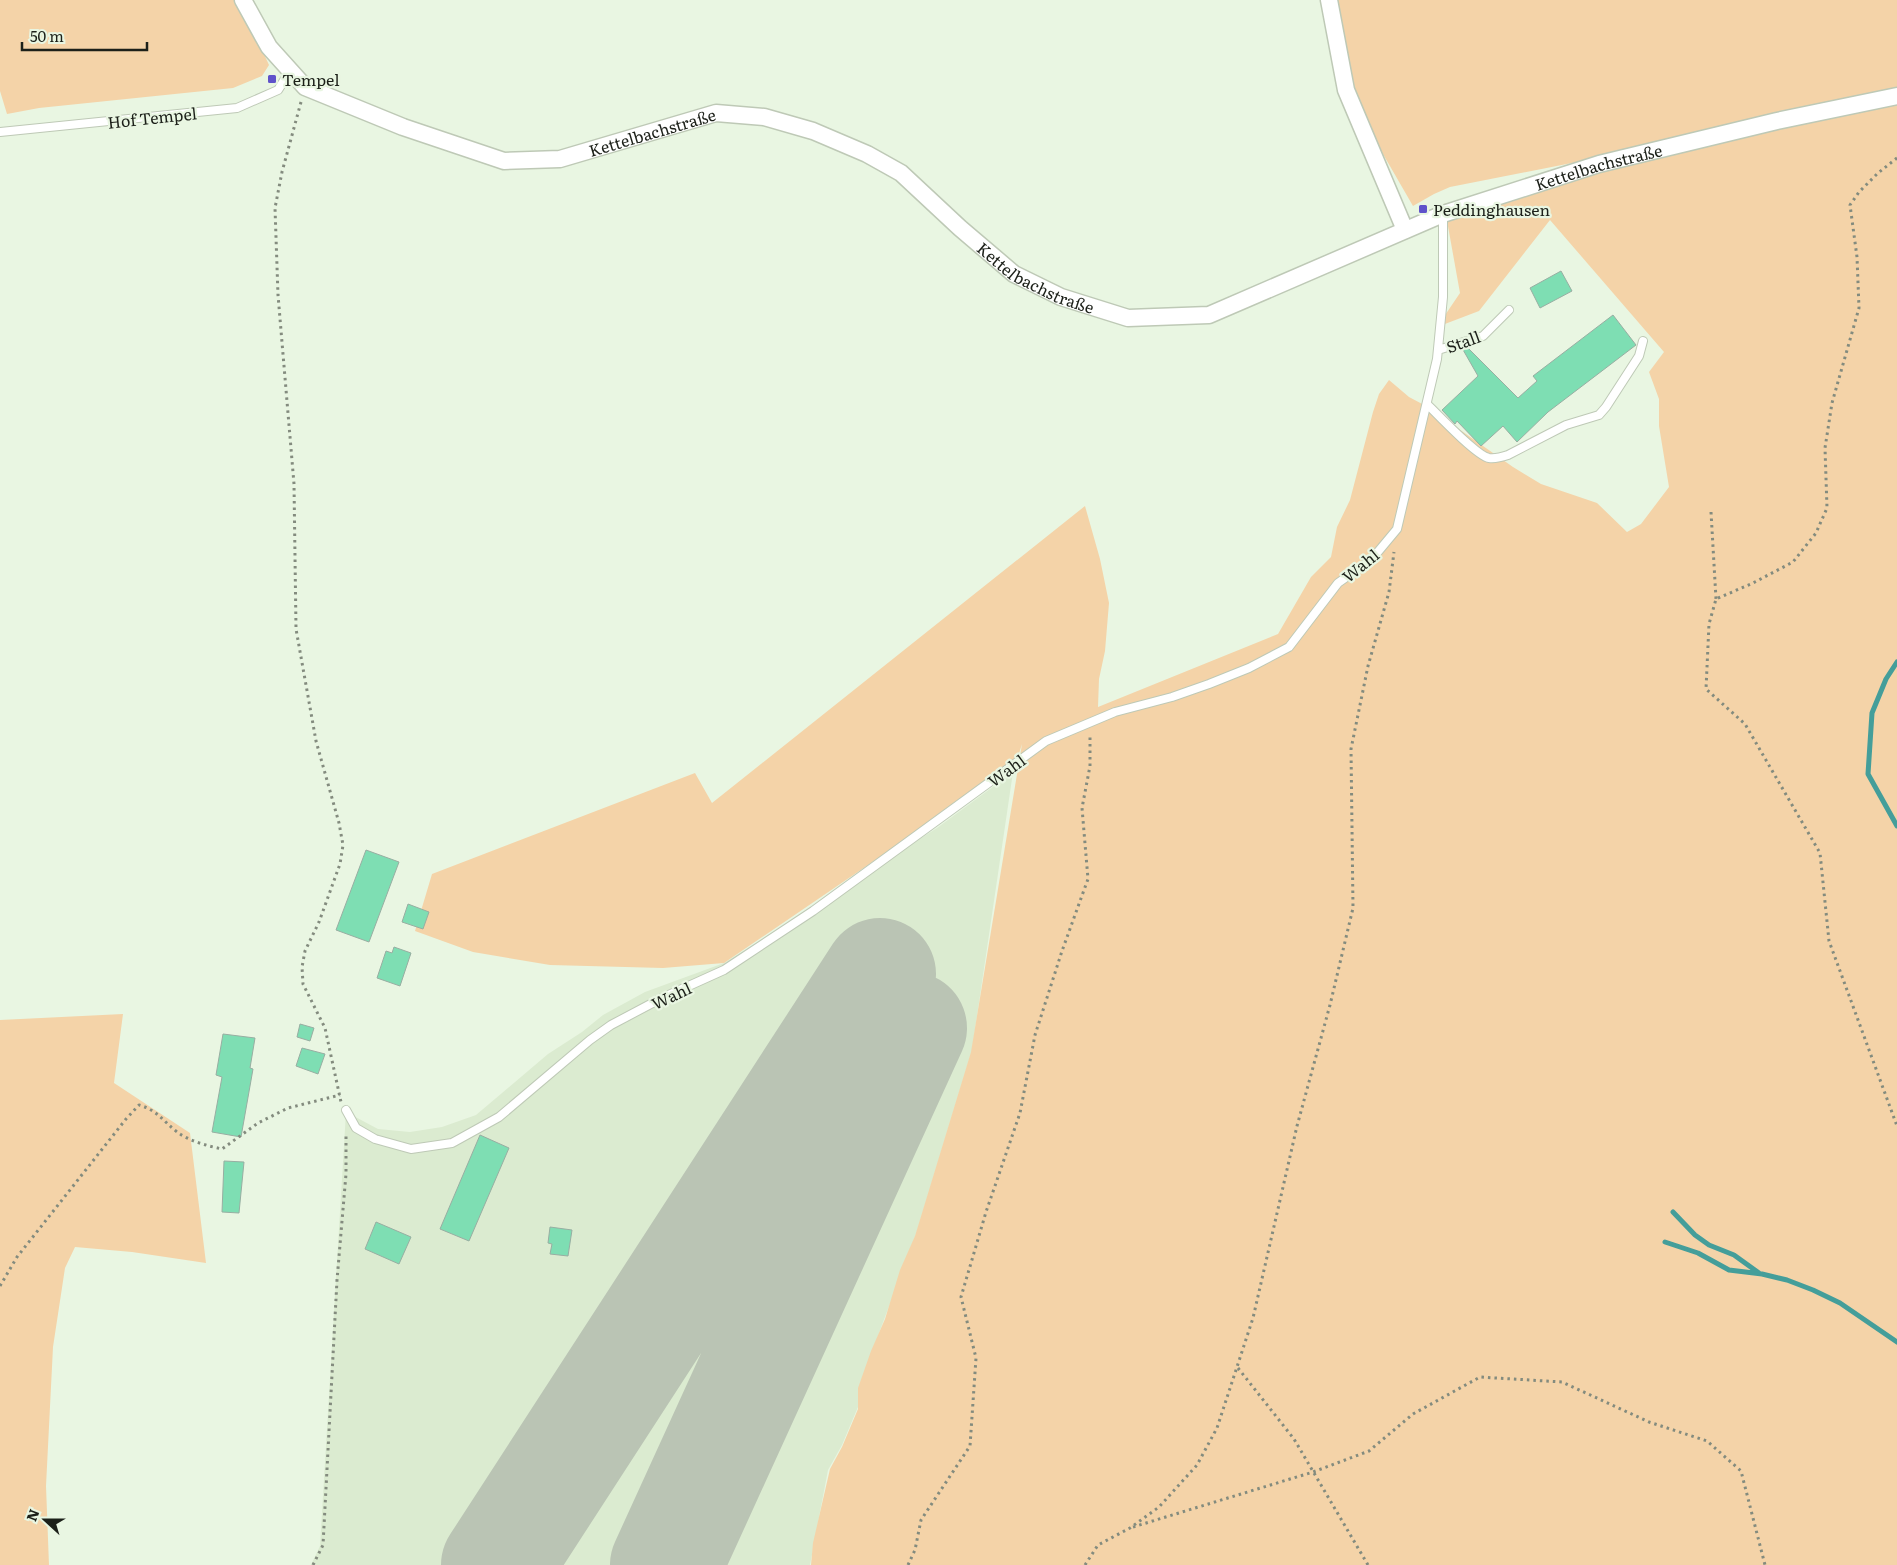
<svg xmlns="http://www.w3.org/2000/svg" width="1897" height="1565" font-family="Literata,serif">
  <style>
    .built { fill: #dbebd0 }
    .green { fill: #f4d3a8 }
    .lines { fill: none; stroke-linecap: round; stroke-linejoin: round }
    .stream { stroke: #449e9a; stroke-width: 5 }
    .runway { stroke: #bac4b4; stroke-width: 112 }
    .building { fill: #7edeb3; stroke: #98aea2 }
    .lane-casing { stroke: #bec9b6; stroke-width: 10 }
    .street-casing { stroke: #bec9b6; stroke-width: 19 }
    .path { stroke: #838b7e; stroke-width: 3; stroke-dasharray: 2.5 4; stroke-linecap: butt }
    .lane { stroke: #fff; stroke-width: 8 }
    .street { stroke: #fff; stroke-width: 16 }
    .poi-dot { fill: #5f52ca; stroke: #e9f6e2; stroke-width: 2 }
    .labels { text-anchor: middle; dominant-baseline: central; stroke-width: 4.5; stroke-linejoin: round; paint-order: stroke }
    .poi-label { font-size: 16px; fill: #1c2019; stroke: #e9f6e2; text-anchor: start }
    .street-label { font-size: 16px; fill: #1c2019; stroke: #e9f6e2 }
  </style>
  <rect width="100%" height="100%" fill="#e9f6e2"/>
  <!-- built -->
  <path class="built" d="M 1013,772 L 972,1050 L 916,1234 L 860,1384 L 858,1407 L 842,1445 L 828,1470 L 810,1565 L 311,1565 L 320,1546 L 346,1112 L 378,1129 L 410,1132 L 442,1127 L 476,1115 L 548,1054 L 582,1032 L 603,1015 L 645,992 L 724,963 L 937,828 Z"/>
  <!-- green -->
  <path class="green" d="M 0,0 L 239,0 L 269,65 L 262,76 L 233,88 L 39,108 L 7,114 L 0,91 Z
    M 1329,0 L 1897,0 L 1897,87 L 1780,112 L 1602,157 L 1450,187 L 1434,194 L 1413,206 L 1346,90 Z
    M 1897,103 L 1897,1565 L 811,1565 L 813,1543 L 830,1469 L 842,1447 L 858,1409 L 858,1388 L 871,1351 L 885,1319 L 900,1270 L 915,1236 L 971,1052 L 1022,744 L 1013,772 L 956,801 L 890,850 L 724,963 L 663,968 L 550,965 L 473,952 L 415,931 L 432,874 L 695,773 L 712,803 L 1085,506 L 1100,559 L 1109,603 L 1105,651 L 1099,679 L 1098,707 L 1278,634 L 1311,577 L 1331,557 L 1337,527 L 1350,500 L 1373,412 L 1379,394 L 1389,380 L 1409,397 L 1426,406 L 1513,467 L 1541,484 L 1597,503 L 1627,532 L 1641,524 L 1669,487 L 1659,426 L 1659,399 L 1649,372 L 1664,352 L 1550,220 L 1479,311 L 1437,327 L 1460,293 L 1444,204 L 1606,169 L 1783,126 Z
    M 123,1014 L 114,1083 L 190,1133 L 206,1263 L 132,1252 L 75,1247 L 65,1268 L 53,1347 L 46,1486 L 49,1565 L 0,1565 L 0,1020 Z"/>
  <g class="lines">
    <!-- stream -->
    <path class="stream" d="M 1897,662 L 1886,679 L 1872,713 L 1868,774 L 1897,826
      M 1673,1212 L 1695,1235 L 1709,1245 L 1734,1255 L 1759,1273
      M 1665,1242 L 1698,1253 L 1729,1270 L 1762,1274 L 1787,1280 L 1813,1290 L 1840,1303 L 1897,1342"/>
    <!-- runway -->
    <path class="runway" d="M 497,1565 L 880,974
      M 666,1565 L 911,1028"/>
  </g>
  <!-- building -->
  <path class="building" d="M 1561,271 L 1572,291 L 1540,308 L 1530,288 Z
    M 1613,315 L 1636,345 L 1548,412 L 1517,442 L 1503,426 L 1481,446 L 1457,421 L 1455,424 L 1442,410 L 1478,376 L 1462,348 L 1467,347 L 1518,398 L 1537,381 L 1533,376 Z
    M 366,850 L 399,862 L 369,942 L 336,930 Z
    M 408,904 L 429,912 L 423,929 L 402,922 Z
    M 394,947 L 411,953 L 400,986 L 377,978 L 386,951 L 392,953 Z
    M 300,1024 L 314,1028 L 310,1041 L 297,1037 Z
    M 223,1034 L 255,1038 L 250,1068 L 253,1069 L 241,1137 L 212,1132 L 222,1077 L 216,1075 Z
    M 302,1048 L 325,1054 L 318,1074 L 296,1066 Z
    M 480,1135 L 509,1148 L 469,1241 L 440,1229 Z
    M 224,1161 L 244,1162 L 239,1213 L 222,1212 Z
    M 376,1222 L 411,1237 L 399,1264 L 365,1249 Z
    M 550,1227 L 572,1230 L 568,1256 L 550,1254 L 552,1244 L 548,1243 Z"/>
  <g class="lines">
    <!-- lane casing -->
    <g class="lane-casing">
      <path id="lane" d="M 0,132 L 237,108 L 278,90 L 290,71
        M 1438,350 L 1483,336 L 1509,310
        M 1427,404 C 1438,415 1477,456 1489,458 C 1496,459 1502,457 1508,455 L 1566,425 L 1599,415 L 1606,407 L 1639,356 L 1643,341
        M 346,1110 L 356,1128 L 375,1139 L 411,1149 L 452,1143 L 499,1117 L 590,1040 L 611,1025 L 662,998 L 724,970 L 813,911 L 1046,741 L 1115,712 L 1172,697 L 1209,684 L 1249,668 L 1289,647 L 1338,583 L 1372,559 L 1397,529 L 1437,359 L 1443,297 L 1443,214"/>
    </g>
    <!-- street casing -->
    <g class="street-casing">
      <g id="street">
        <path id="s1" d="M 243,0 L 269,47 L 305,87 L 403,127 L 504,161 L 560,159 L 716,113 L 764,117 L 813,131 L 867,154 L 901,173 L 960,228 L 1014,274 L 1061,297 L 1128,318 L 1209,315 L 1443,214 L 1599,164 L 1777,121 L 1897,96"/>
        <path d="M 1329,0 L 1346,90 L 1405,230"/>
      </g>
    </g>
    <!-- path -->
    <path class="path" d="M 301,102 L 282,172 L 275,208 L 278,295 L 294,484 L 296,629 L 316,741 L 339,823 L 343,845 L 340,864 L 319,922 L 305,951 L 302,967 L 303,984 L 325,1028 L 341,1102
      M 1897,158 L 1878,173 L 1859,192 L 1850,205 L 1857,257 L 1859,308 L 1832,403 L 1825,448 L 1827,508 L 1816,533 L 1793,562 L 1753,583 L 1716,599 L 1709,624 L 1706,689 L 1745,724 L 1820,853 L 1829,941 L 1897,1126
      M 1711,512 L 1716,599
      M 0,1286 L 17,1257 L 126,1119 L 139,1105 C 157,1110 163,1121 177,1132 C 189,1141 208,1146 222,1149 L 258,1123 L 288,1108 L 340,1095
      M 1238,1368 L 1294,1439 L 1368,1565
      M 1133,1527 L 1313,1472 L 1369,1451 L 1413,1414 L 1480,1377 L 1562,1382 L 1649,1422 L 1707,1441 L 1741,1471 L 1765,1565
      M 313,1565 L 323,1545 L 337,1280 L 346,1174 L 346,1134
      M 908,1565 L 915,1550 L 921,1520 L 970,1446 L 976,1358 L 961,1297 L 986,1212 L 1020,1113 L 1035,1035 L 1062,951 L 1088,879 L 1082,808 L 1090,766 L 1090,734
      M 1085,1565 L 1098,1545 L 1130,1528 L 1159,1507 L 1197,1465 L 1217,1428 L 1253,1318 L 1297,1126 L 1330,1005 L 1353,908 L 1351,749 L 1368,666 L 1389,592 L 1394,552"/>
    <!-- lane -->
    <use href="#lane" class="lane"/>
    <!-- street -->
    <use href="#street" class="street"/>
  </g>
  <!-- markers -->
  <g class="poi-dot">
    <rect x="267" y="74" width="10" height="10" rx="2.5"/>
    <rect x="1418" y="204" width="10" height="10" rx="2.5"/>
  </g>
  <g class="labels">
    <!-- poi labels -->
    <g class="poi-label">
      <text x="282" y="79">Tempel</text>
      <text x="1433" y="209">Peddinghausen</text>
    </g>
    <!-- street labels -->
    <g class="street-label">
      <text transform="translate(152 117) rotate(-6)">Hof Tempel</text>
      <text stroke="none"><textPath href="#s1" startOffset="472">Kettelbachstraße</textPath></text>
      <text stroke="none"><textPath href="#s1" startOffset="1508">Kettelbachstraße</textPath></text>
      <text stroke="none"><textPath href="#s1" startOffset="908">Kettelbachstraße</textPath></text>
      <text transform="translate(1463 341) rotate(-20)">Stall</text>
      <text transform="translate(1360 565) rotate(-39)">Wahl</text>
      <text transform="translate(1006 770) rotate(-36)">Wahl</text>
      <text transform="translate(671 995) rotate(-25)">Wahl</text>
    </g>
  </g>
  <!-- north arrow -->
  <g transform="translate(45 1520) rotate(291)" stroke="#e9f6e2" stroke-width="4" paint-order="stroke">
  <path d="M0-4L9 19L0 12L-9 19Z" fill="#1c2019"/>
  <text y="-8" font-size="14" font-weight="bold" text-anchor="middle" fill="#1c2019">N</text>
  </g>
  <!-- scale -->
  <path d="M22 42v8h125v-8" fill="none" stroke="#1c2019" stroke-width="2.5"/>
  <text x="30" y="42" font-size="15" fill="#1c2019" stroke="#e9f6e2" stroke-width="4" paint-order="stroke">50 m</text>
</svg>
